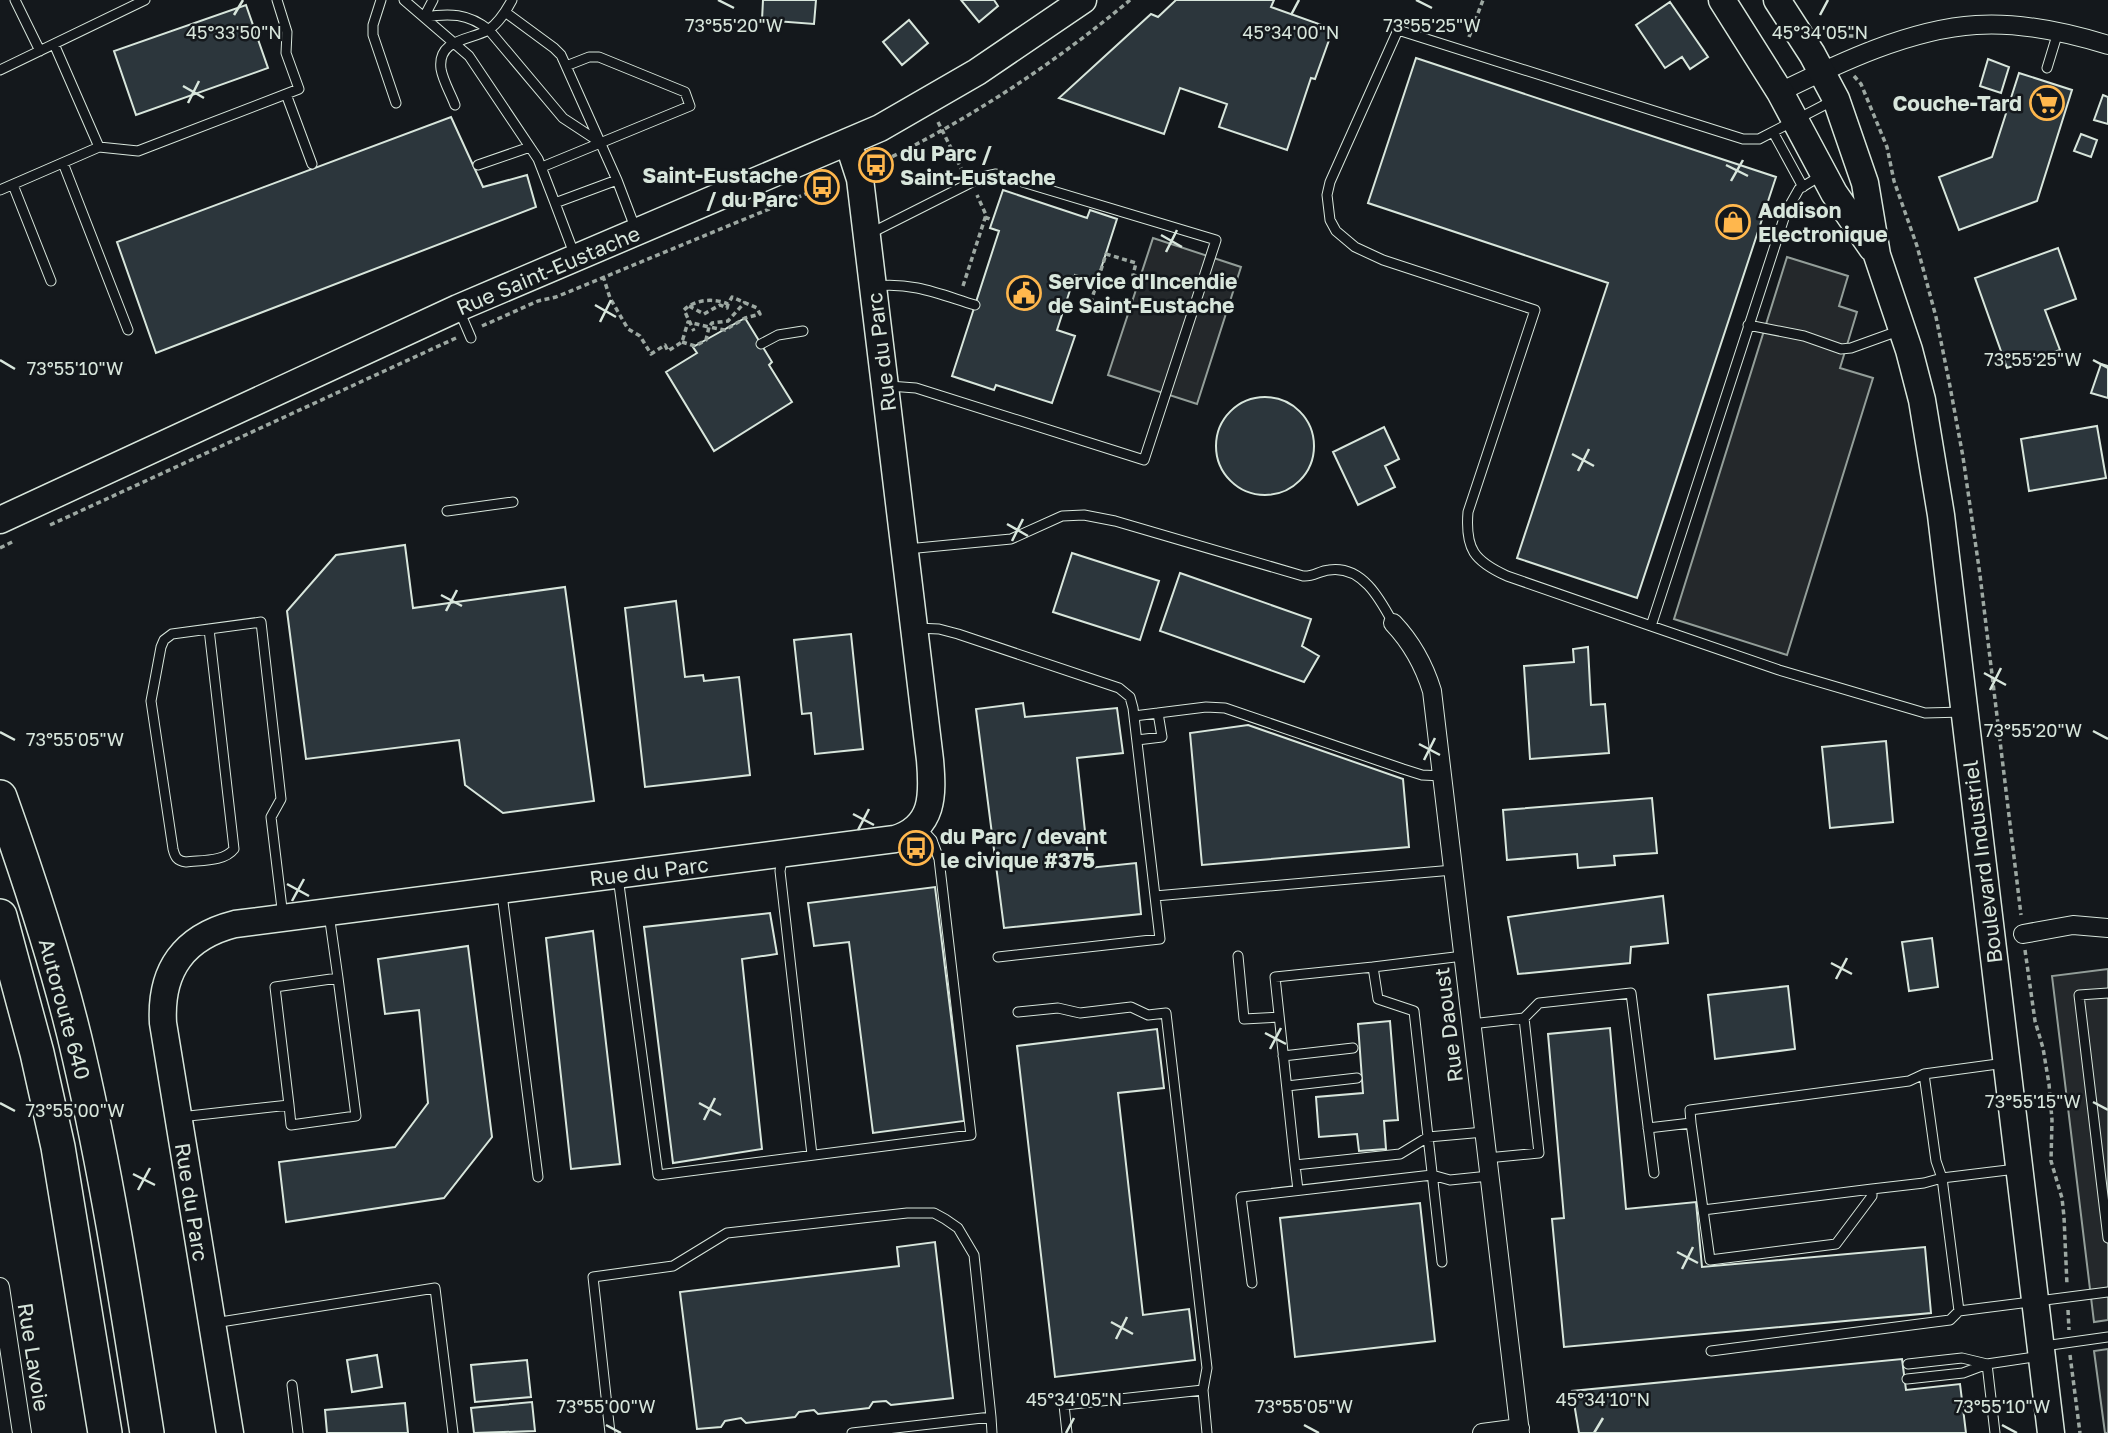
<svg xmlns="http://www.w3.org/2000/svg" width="2108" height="1433" font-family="'Golos Text',sans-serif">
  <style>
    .parking { fill: #24282b; stroke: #939e99; stroke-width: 2 }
    .building { fill: #2c363c; stroke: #d8e6dc; stroke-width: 2 }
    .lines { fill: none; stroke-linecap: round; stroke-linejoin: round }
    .lane-casing { stroke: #d8e6dc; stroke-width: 11 }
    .street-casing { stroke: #d8e6dc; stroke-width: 20 }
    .secondary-casing { stroke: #d8e6dc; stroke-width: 29 }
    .highway-casing { stroke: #d8e6dc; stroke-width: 36 }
    .path { stroke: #9da8a2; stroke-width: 3.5; stroke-dasharray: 5 3.5; stroke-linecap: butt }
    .lane { stroke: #14181c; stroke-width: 9 }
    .street { stroke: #14181c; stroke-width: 18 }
    .secondary { stroke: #14181c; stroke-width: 26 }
    .highway { stroke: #14181c; stroke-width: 33 }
    .ticks { fill: none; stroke: #d8e6dc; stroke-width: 2.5 }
    .labels { text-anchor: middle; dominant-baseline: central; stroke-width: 5; stroke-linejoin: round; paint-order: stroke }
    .poi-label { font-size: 21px; font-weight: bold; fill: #d8e6dc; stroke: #14181c; text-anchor: start }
    .street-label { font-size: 21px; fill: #d8e6dc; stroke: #14181c }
    .ticks-label { font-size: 18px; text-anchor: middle; fill: #d8e6dc; stroke: #14181c; stroke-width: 5; stroke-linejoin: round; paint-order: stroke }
  </style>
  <rect width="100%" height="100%" fill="#14181c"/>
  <!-- parking -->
  <path class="parking" d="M 1153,238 L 1241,267 L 1197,404 L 1108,375 Z
    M 1787,257 L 1848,276 L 1839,306 L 1857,312 L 1840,368 L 1873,378 L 1787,655 L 1674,619 Z
    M 2108,969 L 2108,1320 L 2094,1322 L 2052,976 Z
    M 2108,1349 L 2108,1433 L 2105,1433 L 2094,1351 Z"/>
  <!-- building -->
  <path class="building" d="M 763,0 L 816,0 L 814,24 L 762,20 Z
    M 961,0 L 994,0 L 998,6 L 979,22 Z
    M 1176,0 L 1274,0 L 1271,7 L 1333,29 L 1315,79 L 1311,78 L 1287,150 L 1219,127 L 1227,104 L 1180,88 L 1164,134 L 1059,98 L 1151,14 L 1158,17 Z
    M 1670,2 L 1708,57 L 1690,69 L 1682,57 L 1665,68 L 1636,25 Z
    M 246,5 L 268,68 L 136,115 L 114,51 Z
    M 909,20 L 928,43 L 902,65 L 883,42 Z
    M 1416,58 L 1776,177 L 1637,598 L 1517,558 L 1608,283 L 1368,203 Z
    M 1988,59 L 2009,67 L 2001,93 L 1980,86 Z
    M 2019,73 L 2072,90 L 2037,201 L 1959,230 L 1939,177 L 1992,157 Z
    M 2103,95 L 2108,97 L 2108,124 L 2094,120 Z
    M 451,117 L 483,187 L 527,175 L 536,207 L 156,353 L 117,242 Z
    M 2081,134 L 2097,140 L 2091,157 L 2074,151 Z
    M 1003,190 L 1087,218 L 1090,210 L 1117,219 L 1097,281 L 1075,275 L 1057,330 L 1075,336 L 1052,403 L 996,385 L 994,390 L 952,376 L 999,231 L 990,228 Z
    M 2058,248 L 2076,299 L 2045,310 L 2060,350 L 2007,368 L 1975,278 Z
    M 745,318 L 772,362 L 769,365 L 792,402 L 714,451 L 666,372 L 697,353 L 693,347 Z
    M 2101,364 L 2108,366 L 2108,398 L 2091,393 Z
    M1216 446a49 49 0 1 1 98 0a49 49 0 1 1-98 0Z
    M 2097,426 L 2106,478 L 2029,491 L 2021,439 Z
    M 1384,427 L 1399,459 L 1385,466 L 1395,487 L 1358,505 L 1333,452 Z
    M 405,545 L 413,608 L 565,587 L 594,801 L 503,813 L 465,785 L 459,740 L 306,759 L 287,611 L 336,555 Z
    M 1072,553 L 1159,581 L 1140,640 L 1053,612 Z
    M 1180,573 L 1311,619 L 1302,646 L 1319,656 L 1304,682 L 1160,631 Z
    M 676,601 L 685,677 L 703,675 L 704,681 L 739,677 L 750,775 L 645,787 L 625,608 Z
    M 851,634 L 863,749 L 815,754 L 811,713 L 802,714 L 794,640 Z
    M 1588,647 L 1591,705 L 1605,704 L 1609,753 L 1530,759 L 1524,666 L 1574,662 L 1573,649 Z
    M 1023,703 L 1025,717 L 1117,708 L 1123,753 L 1077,758 L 1089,868 L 1136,863 L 1141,914 L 1004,928 L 976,709 Z
    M 1248,725 L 1403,779 L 1409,847 L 1202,865 L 1190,733 Z
    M 1886,741 L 1893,822 L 1830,828 L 1822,747 Z
    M 1652,798 L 1657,853 L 1614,856 L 1615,865 L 1578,868 L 1577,854 L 1507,860 L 1503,810 Z
    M 935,887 L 964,1121 L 873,1133 L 849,942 L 814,946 L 808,903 Z
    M 1663,896 L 1668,943 L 1631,947 L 1630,963 L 1518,974 L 1508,917 Z
    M 770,913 L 777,954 L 742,959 L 762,1149 L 673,1163 L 644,927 Z
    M 593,931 L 620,1164 L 571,1169 L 546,938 Z
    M 1932,938 L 1938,987 L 1909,991 L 1902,942 Z
    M 468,946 L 492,1137 L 444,1198 L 286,1222 L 279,1162 L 395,1147 L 428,1103 L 419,1010 L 385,1014 L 378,959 Z
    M 1788,986 L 1795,1049 L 1715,1059 L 1708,995 Z
    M 1390,1021 L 1398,1120 L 1384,1121 L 1386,1149 L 1359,1151 L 1357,1134 L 1319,1137 L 1316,1097 L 1363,1093 L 1358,1024 Z
    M 1610,1028 L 1626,1209 L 1696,1202 L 1702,1267 L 1925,1247 L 1931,1313 L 1564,1347 L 1552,1219 L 1564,1218 L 1548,1034 Z
    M 1157,1029 L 1164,1088 L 1118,1093 L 1143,1315 L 1189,1309 L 1195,1360 L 1055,1377 L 1017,1046 Z
    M 1420,1203 L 1435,1341 L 1295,1357 L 1280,1218 Z
    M 935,1242 L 953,1398 L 891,1405 L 886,1401 L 873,1402 L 869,1408 L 818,1414 L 814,1410 L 799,1412 L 795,1417 L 746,1423 L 741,1418 L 725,1421 L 721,1427 L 697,1429 L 680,1292 L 899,1266 L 897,1247 Z
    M 377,1355 L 382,1387 L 352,1392 L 347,1360 Z
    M 1902,1359 L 1906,1390 L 1960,1384 L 1966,1433 L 1579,1433 L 1572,1391 Z
    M 527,1360 L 531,1397 L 475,1402 L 471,1365 Z
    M 532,1402 L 535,1431 L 474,1433 L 471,1408 Z
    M 405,1403 L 408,1433 L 327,1433 L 325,1410 Z"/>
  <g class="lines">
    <!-- lane casing -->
    <g class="lane-casing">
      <path id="lane" d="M 15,0 L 40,51
        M 381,0 L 373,25 L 373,35 L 396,103
        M 404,0 L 469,56 L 538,159 L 555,203
        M 505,12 L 554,48 L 561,55 L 566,66
        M 424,17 C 449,13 468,13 489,30 L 563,118 L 601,143
        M 424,17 L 433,0
        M 2047,68 L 2058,32
        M 0,70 L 145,0
        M 286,94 L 312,164
        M 455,105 C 451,94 443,81 441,69 C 437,38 472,40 488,30 C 499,23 506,11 512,0
        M 1773,132 L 1803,187
        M 99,147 L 138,151 L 299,89 L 286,53 L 287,32 L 277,0
        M 63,163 L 128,330
        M 478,165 L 530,147
        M 542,167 L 690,106 L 685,92 L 599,57 L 589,57 L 566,66 L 617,180
        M 1822,175 L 1799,189 L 1786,212 L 1651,626 L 1779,670 L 1925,713 L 1964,712
        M 13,185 L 51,281
        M 0,190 L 99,147 L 54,44
        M 869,234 L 982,177 L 996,174 L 1216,240 L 1144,460 L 916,388 L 889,386
        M 575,256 L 555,203 L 617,180 L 636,230
        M 875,286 C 913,282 939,294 975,305
        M 459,310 L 471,338
        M 1748,325 L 1804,336 L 1841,349 L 1851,348 L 1901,330
        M 761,344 L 778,335 L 803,331
        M 447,511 L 513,502
        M 907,549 L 1011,539 L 1062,516 L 1084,515 L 1115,521 L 1303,576 C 1313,577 1319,571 1329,570 C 1362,565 1380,599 1393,623
        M 1651,626 L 1507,576 C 1474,561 1465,549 1468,512 L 1535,310 L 1383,260 L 1355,247 L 1336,231 L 1330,220 L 1327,195 L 1330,182 L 1398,30 L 1743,139 L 1759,139 L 1834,100
        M 916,628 L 939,629 L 958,634 L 1119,688 L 1130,697 L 1133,708 L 1160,939 L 998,957
        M 209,629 L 234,849 C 224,862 201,860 186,862 C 177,861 175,857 173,849 L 151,701 L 161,647 L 164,640 L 172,634 L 261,622 L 281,799 L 271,817 L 283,917
        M 1134,716 L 1206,707 L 1225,708 L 1403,769 L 1422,775 L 1442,776
        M 1137,740 L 1162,737 L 1158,713
        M 783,856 L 780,871 L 812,1155
        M 618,877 L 658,1175 L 971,1135 L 939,859 L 932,840 L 921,828
        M 502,894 L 538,1177
        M 1155,896 L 1453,870
        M 1238,956 L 1244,1019 L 1279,1017
        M 2108,993 L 2079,995 L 2108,1238
        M 1018,1012 L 1058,1008 L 1080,1013 L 1131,1007 L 1148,1015 L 1166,1013 L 1207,1368 L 1203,1390
        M 1524,1018 L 1539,1003 L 1631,993 L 1654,1173
        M 1471,1024 L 1524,1018 L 1539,1153 L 1487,1158
        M 1283,1056 L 1353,1048
        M 1287,1086 L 1357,1078
        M 289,1105 L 291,1125 L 356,1116 L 338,978
        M 180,1117 L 289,1105 L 275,987 L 338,978 L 329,914
        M 1691,1123 L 1690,1110 L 1909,1081 L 1924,1074
        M 1648,1128 L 1691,1123 L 1710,1260 L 1836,1244 L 1872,1196 L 1872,1189 L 1924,1183 L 1942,1178 L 1936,1161 L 1924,1074 L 2005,1063
        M 1295,1165 L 1275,977 L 1373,967
        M 1298,1190 L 1295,1165 L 1400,1154 L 1428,1137 L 1484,1132
        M 1703,1210 L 1872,1189
        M 1442,1262 L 1414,1011 L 1378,999 L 1373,967 L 1463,956
        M 1252,1283 L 1241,1197 L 1432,1175 L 1450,1180 L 1489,1176
        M 1959,1311 L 1942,1178 L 2016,1169
        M 214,1323 L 435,1288 L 453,1433
        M 2044,1346 L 2108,1337
        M 1711,1351 L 1950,1320 L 1959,1311 L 2108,1292
        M 1908,1364 L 1962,1358 L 1987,1364
        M 1907,1379 L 1963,1373 L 1987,1364
        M 292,1385 L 298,1433
        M 610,1433 L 593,1277 L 673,1266 L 727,1233 L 907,1213 L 934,1213 L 945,1219 L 958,1228 L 974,1255 L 991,1417
        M 852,1433 L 991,1417 L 992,1433
        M 1067,1433 L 1064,1405 L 1203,1390 L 1207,1433
        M 1995,1433 L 1987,1364 L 2041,1356"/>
    </g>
    <!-- street casing -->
    <g class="street-casing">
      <path id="street" d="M 1780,92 C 1839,63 1910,29 1976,25 C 2020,22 2066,32 2108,45
        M 1393,623 C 1412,643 1424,665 1432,691 L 1520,1433
        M 2023,934 L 2073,925 L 2108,928
        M 0,1287 L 22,1433
        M 1482,1433 L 1520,1428"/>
    </g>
    <!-- secondary casing -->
    <g class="secondary-casing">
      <path id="secondary" d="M 1722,0 L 1780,92 L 1834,193 L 1872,248
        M 1777,0 L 1812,54 L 1836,99 L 1865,183 L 1877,255 L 1909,350 L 1922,400 L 1941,515 L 2051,1433
        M 0,520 L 458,308 L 880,128 L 977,72 L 1083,0
        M 230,1433 L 163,1023 C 160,970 184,937 235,924 L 895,839 C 934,827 933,795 930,760 L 860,179 L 848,142"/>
    </g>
    <!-- highway casing -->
    <g class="highway-casing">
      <path id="highway" d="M 0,797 C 30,881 59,968 79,1056 C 108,1181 127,1307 147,1433
        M 0,916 L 37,1053 L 58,1147 L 105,1433"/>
    </g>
    <!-- path -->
    <path class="path" d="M 1840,36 L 1854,36
      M 1469,37 L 1483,0
      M 1854,76 L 1861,84 L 1887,147 L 1894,181 L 1917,246 L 1936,317 L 1949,381 L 1963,457 L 1980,575 L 2021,915
      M 938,122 L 962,170
      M 877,164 C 967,121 1054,64 1130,0
      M 985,217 L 992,220
      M 603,276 L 610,298 L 628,329 L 640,336 L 651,354 L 665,345 L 668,351 L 682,342 L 688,322 L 709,327 L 712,323 L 728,321 L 745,302
      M 963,286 L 986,215 L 977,195
      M 689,306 L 704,314 L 720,305 L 727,308 L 728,304
      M 1088,311 L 1106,254 L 1136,263 L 1133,275 L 1144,278
      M 482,326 L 538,301 L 556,297 L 837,181
      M 682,342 L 695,346 L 706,340 L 709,327 L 725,330 L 745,318 L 760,314 L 757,308 L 732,297 L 728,304 C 715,298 695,299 684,310 L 694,331
      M 50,525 L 456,338
      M 0,548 L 14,541
      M 2025,950 L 2035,1021 L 2043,1048 L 2049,1084 L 2052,1120 L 2051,1161 L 2062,1198 L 2064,1217 L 2067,1285
      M 2068,1310 L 2069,1330
      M 2070,1355 L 2080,1433"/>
    <!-- lane -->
    <use href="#lane" class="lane"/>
    <!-- street -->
    <use href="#street" class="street"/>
    <!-- secondary -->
    <use href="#secondary" class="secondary"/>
    <!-- highway -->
    <use href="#highway" class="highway"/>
  </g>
  <!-- ticks -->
  <path class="ticks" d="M 718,0 L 734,8M 1416,0 L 1432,8M 234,15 L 243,0M 1291,15 L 1299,0M 1820,15 L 1828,0M 183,86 L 204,98M 188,103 L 199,81M 1726,165 L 1748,176M 1731,181 L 1743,160M 1161,235 L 1182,247M 1166,252 L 1177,230M 595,305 L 616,317M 600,322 L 611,300M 0,360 L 15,369M 2093,360 L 2108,368M 1572,454 L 1594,466M 1578,471 L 1589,449M 1007,524 L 1028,536M 1012,541 L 1023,519M 441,595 L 462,606M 446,611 L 457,590M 1984,673 L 2006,685M 1990,690 L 2001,668M 2093,731 L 2108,739M 0,732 L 15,740M 1419,744 L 1440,755M 1424,760 L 1435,738M 853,814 L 874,825M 858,830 L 869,809M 287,884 L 309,896M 292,901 L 304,879M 1831,963 L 1852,974M 1836,979 L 1847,958M 1265,1033 L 1286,1044M 1270,1049 L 1281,1028M 2093,1102 L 2108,1110M 0,1103 L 15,1111M 699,1103 L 721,1115M 704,1120 L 715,1098M 133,1174 L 155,1185M 138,1190 L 150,1168M 1677,1252 L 1698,1263M 1682,1269 L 1693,1247M 1111,1322 L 1133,1334M 1116,1339 L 1127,1317M 606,1425 L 621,1433M 1304,1425 L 1319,1433M 2002,1425 L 2017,1433M 1066,1433 L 1074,1418M 1594,1433 L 1603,1418"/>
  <!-- icons -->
  <defs>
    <g id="supermarket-ring" transform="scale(1.75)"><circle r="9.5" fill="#14181c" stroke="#ffb74d" stroke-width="1.5"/><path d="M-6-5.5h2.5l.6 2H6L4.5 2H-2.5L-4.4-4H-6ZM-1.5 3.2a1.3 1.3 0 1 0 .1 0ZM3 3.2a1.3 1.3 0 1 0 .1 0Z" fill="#ffb74d"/></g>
    <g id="bus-ring" transform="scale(1.75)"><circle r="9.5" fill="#14181c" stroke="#ffb74d" stroke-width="1.5"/><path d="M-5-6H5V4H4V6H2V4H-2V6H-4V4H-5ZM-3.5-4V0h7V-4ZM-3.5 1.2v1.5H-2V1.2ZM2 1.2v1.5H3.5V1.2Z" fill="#ffb74d"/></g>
    <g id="shop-ring" transform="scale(1.75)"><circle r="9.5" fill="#14181c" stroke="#ffb74d" stroke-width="1.5"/><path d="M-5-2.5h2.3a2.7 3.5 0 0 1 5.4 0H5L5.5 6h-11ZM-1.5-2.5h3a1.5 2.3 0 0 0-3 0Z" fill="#ffb74d"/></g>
    <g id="civic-ring" transform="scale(1.75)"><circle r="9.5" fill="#14181c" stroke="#ffb74d" stroke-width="1.5"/><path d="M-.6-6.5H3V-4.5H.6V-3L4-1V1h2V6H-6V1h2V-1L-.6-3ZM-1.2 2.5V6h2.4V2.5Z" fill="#ffb74d"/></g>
  </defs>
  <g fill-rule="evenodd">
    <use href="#supermarket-ring" x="2047" y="103"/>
    <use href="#bus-ring" x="876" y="165"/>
    <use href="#bus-ring" x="822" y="187"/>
    <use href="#shop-ring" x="1733" y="222"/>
    <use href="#civic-ring" x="1024" y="293"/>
    <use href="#bus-ring" x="916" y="848"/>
  </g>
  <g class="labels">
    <!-- poi labels -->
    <g class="poi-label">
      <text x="2022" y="103" text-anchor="end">Couche-Tard</text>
      <text x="900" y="153">du Parc /<tspan x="900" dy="24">Saint-Eustache</tspan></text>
      <text x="798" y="175" text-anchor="end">Saint-Eustache<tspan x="798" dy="24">/ du Parc</tspan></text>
      <text x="1758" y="210">Addison<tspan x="1758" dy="24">Electronique</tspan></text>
      <text x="1048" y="281">Service d'Incendie<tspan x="1048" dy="24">de Saint-Eustache</tspan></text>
      <text x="940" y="836">du Parc / devant<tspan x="940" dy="24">le civique #375</tspan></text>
    </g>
    <!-- street labels -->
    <g class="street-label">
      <text transform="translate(548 270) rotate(-23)">Rue Saint-Eustache</text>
      <text transform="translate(881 352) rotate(-97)">Rue du Parc</text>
      <text transform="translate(1982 862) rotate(-97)">Boulevard Industriel</text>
      <text transform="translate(649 871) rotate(-7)">Rue du Parc</text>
      <text transform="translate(65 1009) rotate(75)">Autoroute 640</text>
      <text transform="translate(1448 1025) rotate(-97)">Rue Daoust</text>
      <text transform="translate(192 1202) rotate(81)">Rue du Parc</text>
      <text transform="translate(34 1357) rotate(81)">Rue Lavoie</text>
    </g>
  </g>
  <g class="ticks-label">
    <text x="734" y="32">73°55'20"W</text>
    <text x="1432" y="32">73°55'25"W</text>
    <text x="234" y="39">45°33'50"N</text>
    <text x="1291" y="39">45°34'00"N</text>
    <text x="1820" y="39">45°34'05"N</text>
    <text x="2033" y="366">73°55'25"W</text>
    <text x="75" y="375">73°55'10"W</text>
    <text x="2033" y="737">73°55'20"W</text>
    <text x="75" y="746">73°55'05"W</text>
    <text x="2033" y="1108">73°55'15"W</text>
    <text x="75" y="1117">73°55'00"W</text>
    <text x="1074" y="1406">45°34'05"N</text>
    <text x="1603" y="1406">45°34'10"N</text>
    <text x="606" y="1413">73°55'00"W</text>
    <text x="1304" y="1413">73°55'05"W</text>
    <text x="2002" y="1413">73°55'10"W</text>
  </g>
</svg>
